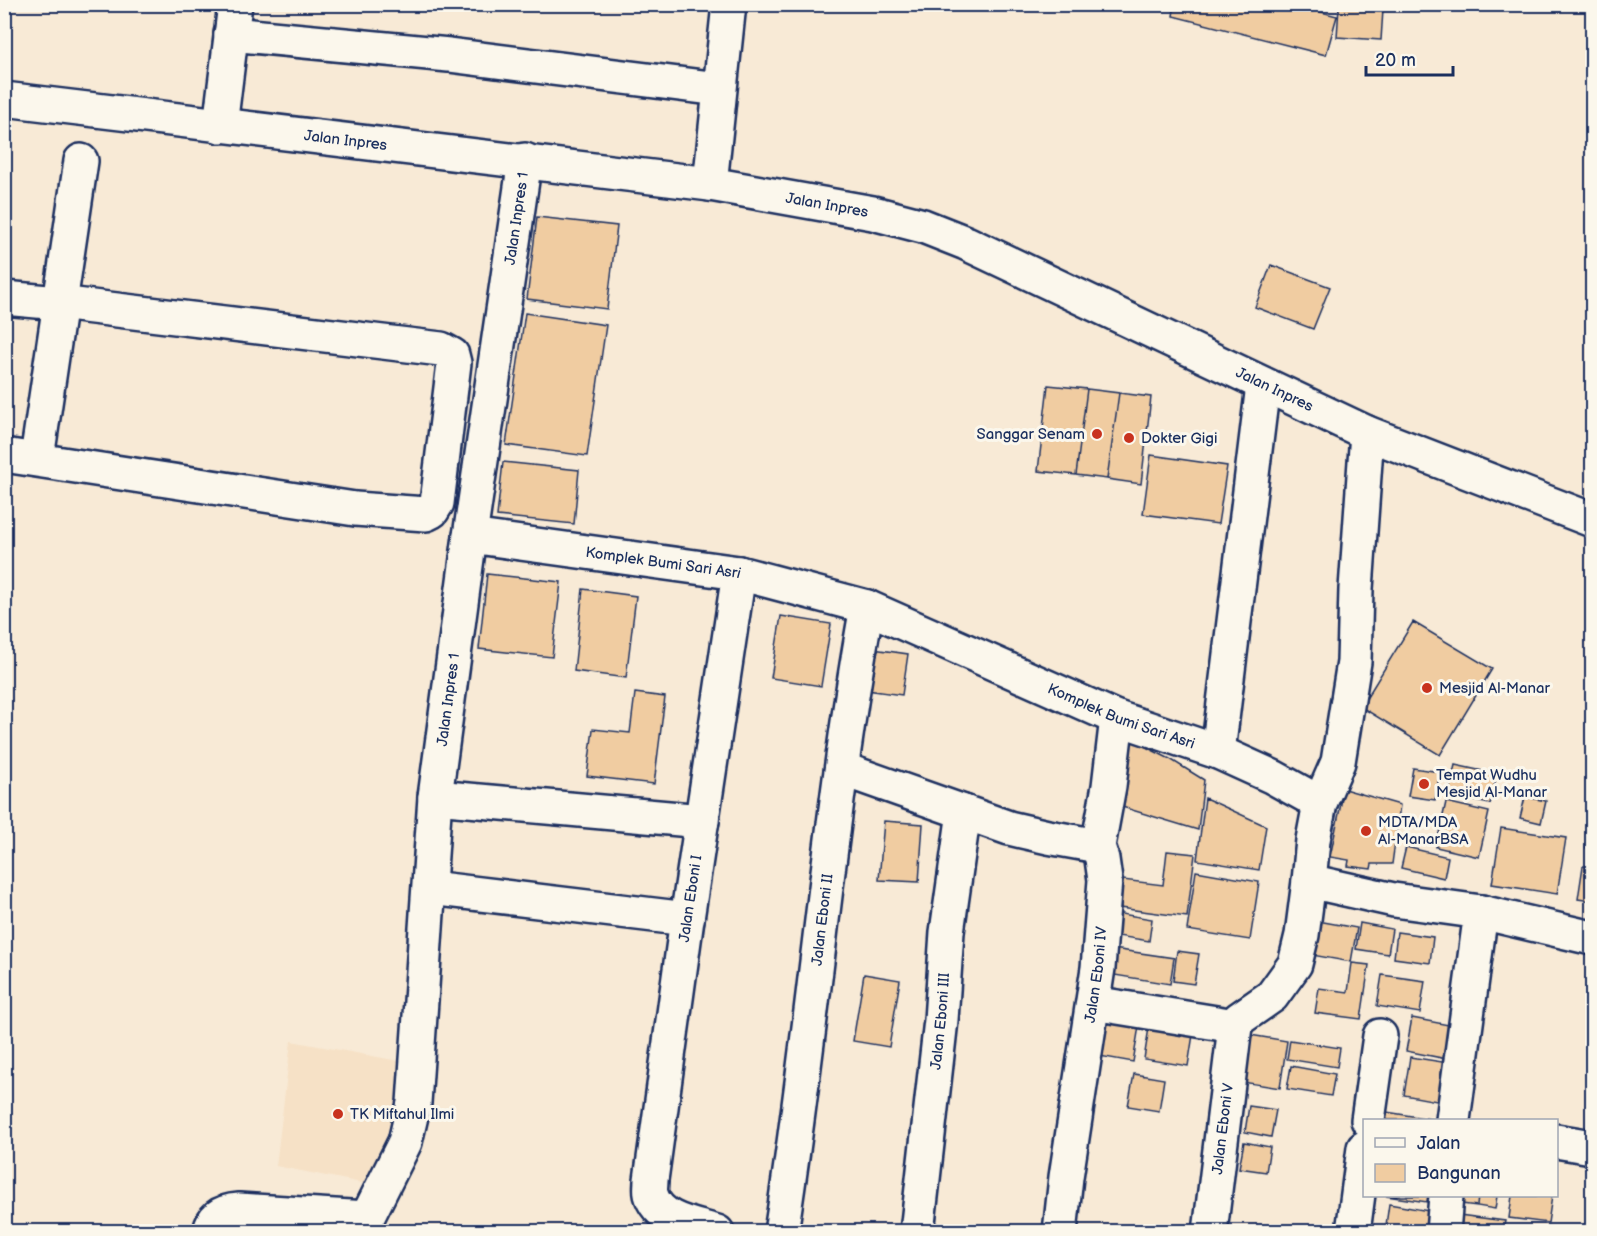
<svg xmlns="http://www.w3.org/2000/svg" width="1597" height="1236" font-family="'Balsamiq Sans',sans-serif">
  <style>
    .built { fill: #f6e1c6 }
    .building { fill: #f0cca1; stroke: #1b2f5e; stroke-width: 1.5 }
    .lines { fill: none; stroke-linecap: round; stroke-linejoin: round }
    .minor-casing { stroke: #1b2f5e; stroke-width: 38 }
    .major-casing { stroke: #1b2f5e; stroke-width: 38 }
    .minor { stroke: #fbf7ec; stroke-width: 33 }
    .major { stroke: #fbf7ec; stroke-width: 33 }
    .poi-dot { fill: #c8321e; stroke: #fbf7ec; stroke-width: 2 }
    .labels { text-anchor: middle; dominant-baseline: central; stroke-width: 6; stroke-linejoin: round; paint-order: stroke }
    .street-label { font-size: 15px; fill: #1b2f5e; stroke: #fbf7ec }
    .poi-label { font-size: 15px; fill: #1b2f5e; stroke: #fbf7ec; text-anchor: start }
  </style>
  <rect width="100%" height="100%" fill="#f8ead6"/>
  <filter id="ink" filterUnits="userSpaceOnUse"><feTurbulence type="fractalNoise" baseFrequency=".0167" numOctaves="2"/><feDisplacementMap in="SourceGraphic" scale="12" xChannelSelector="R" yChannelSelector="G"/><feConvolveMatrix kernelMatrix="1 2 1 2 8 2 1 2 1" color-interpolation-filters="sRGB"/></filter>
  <g filter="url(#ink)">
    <!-- built -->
    <path class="built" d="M 291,1041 L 410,1063 L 372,1185 L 276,1166 Z"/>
    <!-- building -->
    <path class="building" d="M 1175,4 L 1290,4 L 1337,16 L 1326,55 L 1173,16 Z
      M 1339,7 L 1383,10 L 1381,40 L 1337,37 Z
      M 537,217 L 617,226 L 607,309 L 527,299 Z
      M 1271,265 L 1330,287 L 1313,329 L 1255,307 Z
      M 525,313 L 606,325 L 587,456 L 506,445 Z
      M 1048,385 L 1087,389 L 1076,475 L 1038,471 Z
      M 1087,389 L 1119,393 L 1107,479 L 1076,475 Z
      M 1119,393 L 1151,397 L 1141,484 L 1107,479 Z
      M 1151,455 L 1227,466 L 1218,524 L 1143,514 Z
      M 503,462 L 579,470 L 574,524 L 497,516 Z
      M 487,574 L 561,582 L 552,657 L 479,649 Z
      M 583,589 L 636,596 L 626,678 L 574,671 Z
      M 781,616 L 831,624 L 821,686 L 771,678 Z
      M 1413,622 L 1492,669 L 1440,755 L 1361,707 Z
      M 873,649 L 908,654 L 902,695 L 867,690 Z
      M 635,693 L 665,697 L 654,784 L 587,776 L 593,729 L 630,733 Z
      M 1128,738 L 1170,759 L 1204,780 L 1198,830 L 1122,807 Z
      M 1455,765 L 1497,774 L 1490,804 L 1448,795 Z
      M 1413,768 L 1440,772 L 1435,800 L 1408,796 Z
      M 1344,789 L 1400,805 L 1392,864 L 1372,864 L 1371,869 L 1348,866 L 1349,860 L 1330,857 Z
      M 1525,797 L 1546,801 L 1541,823 L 1520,818 Z
      M 1205,798 L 1266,826 L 1259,870 L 1197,860 Z
      M 1592,801 L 1592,849 L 1586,848 Z
      M 1446,802 L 1489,812 L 1479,857 L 1436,847 Z
      M 884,821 L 923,824 L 919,882 L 879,880 Z
      M 1501,828 L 1566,838 L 1557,894 L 1492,884 Z
      M 1406,847 L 1448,857 L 1444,878 L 1401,868 Z
      M 1167,851 L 1195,854 L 1187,917 L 1112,907 L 1115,879 L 1163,885 Z
      M 1583,866 L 1592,867 L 1592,901 L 1578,899 Z
      M 1196,871 L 1259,882 L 1250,940 L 1187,930 Z
      M 1109,912 L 1152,919 L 1149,941 L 1105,934 Z
      M 1318,921 L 1357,928 L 1351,962 L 1312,955 Z
      M 1360,923 L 1392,929 L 1388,954 L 1356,949 Z
      M 1397,932 L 1433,937 L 1430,963 L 1394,958 Z
      M 1106,948 L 1174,958 L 1170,984 L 1102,973 Z
      M 1177,951 L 1199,954 L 1194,984 L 1173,981 Z
      M 1352,963 L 1369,965 L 1361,1019 L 1315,1013 L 1319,988 L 1348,992 Z
      M 864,974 L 900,980 L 889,1047 L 853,1041 Z
      M 1382,975 L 1425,981 L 1420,1013 L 1377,1006 Z
      M 1095,1013 L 1140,1020 L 1133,1062 L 1088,1054 Z
      M 1151,1015 L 1195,1022 L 1188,1066 L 1144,1059 Z
      M 1412,1018 L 1454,1026 L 1447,1059 L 1406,1051 Z
      M 1250,1035 L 1287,1041 L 1280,1088 L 1242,1082 Z
      M 1290,1040 L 1340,1048 L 1337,1067 L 1287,1059 Z
      M 1410,1057 L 1449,1063 L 1442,1102 L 1404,1095 Z
      M 1291,1066 L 1335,1074 L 1331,1096 L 1287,1089 Z
      M 1134,1074 L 1164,1079 L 1159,1111 L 1128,1106 Z
      M 1249,1106 L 1276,1110 L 1271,1137 L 1245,1132 Z
      M 1380,1111 L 1437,1120 L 1378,1120 Z
      M 1244,1142 L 1270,1147 L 1266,1172 L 1239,1168 Z
      M 1386,1196 L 1428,1196 L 1427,1202 Z
      M 1455,1196 L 1478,1196 L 1477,1206 L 1454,1203 Z
      M 1478,1196 L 1497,1196 L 1495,1209 L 1477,1206 Z
      M 1512,1196 L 1552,1196 L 1548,1223 L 1509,1218 Z
      M 1389,1204 L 1429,1211 L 1426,1232 L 1385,1232 Z
      M 1459,1215 L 1505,1221 L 1503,1232 L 1457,1232 Z"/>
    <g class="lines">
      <!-- minor casing -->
      <g class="minor-casing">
        <g id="minor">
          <path d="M 231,34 L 449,55 L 719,89"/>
          <path d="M 220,126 L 235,4"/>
          <path d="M 710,184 L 729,4"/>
          <path d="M 4,298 L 59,303 L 441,349 L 452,355 L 454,363 L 437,503 L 432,511 L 426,514 L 355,509 L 4,455"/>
          <path d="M 37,458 L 81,161"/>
          <path id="s1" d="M 470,536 L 739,573 L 867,607 L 1117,718 L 1218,752 L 1273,777 L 1320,803 L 1313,840 L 1309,881 L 1394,900 L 1481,912 L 1453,1120"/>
          <path d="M 1218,752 L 1263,385"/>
          <path d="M 842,769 L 1009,828 L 1048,837 L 1098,846"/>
          <path d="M 435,797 L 702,821"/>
          <path d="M 1320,803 L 1338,762 L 1354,662 L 1356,589 L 1367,433"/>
          <path d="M 430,888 L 687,919"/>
          <path d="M 1481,912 L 1592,938"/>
          <path d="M 1093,1003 L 1235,1026 L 1239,1019 L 1272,996 L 1295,964 L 1302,935 L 1309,881"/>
          <path d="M 1368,1120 L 1380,1036"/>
          <path d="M 1556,1141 L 1592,1147"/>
          <path d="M 210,1232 C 213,1215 224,1211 239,1210 L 367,1218"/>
          <path id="s2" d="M 365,1232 L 367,1218 L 405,1142 L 414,1103 L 435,797 L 470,536 L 525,160"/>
          <path id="s3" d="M 717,1232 C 695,1225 658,1221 651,1194 C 650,1190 651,1184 651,1180 L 687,919 L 739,573"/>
          <path id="s4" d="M 781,1232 C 814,1024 829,814 867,607"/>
          <path id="s5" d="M 917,1232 L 941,1020 L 947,932 L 964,812"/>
          <path id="s6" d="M 1060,1232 L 1066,1177 L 1098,968 L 1105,880 L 1102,859 L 1098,846 L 1109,786 L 1117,718"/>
          <path id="s7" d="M 1210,1232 L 1235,1026"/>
          <path d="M 1353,1232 L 1364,1148"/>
          <path d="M 1443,1232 L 1446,1196"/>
        </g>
      </g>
      <!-- major casing -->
      <g class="major-casing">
        <g id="major">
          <path id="s8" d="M 4,99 L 710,184 L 873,213 L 923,226 L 966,243 L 1367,433 L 1592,520"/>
        </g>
      </g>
      <!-- minor -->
      <use href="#minor" class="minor"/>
      <!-- major -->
      <use href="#major" class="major"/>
    </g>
  </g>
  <!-- markers -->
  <g class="poi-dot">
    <circle cx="1097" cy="434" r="6"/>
    <circle cx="1129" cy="438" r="6"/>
    <circle cx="1427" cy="688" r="6"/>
    <circle cx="1424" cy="784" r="6"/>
    <circle cx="1366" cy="831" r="6"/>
    <circle cx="338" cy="1114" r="6"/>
  </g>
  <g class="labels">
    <!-- street labels -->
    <g class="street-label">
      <text stroke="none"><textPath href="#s8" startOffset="344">Jalan Inpres</textPath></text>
      <text stroke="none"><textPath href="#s8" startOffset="830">Jalan Inpres</textPath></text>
      <text stroke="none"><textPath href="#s2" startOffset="1030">Jalan Inpres 1</textPath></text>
      <text stroke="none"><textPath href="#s8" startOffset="1316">Jalan Inpres</textPath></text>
      <text stroke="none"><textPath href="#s1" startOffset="195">Komplek Bumi Sari Asri</textPath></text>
      <text stroke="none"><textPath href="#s2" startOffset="544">Jalan Inpres 1</textPath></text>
      <text stroke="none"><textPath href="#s1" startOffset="681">Komplek Bumi Sari Asri</textPath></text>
      <text stroke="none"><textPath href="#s3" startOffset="378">Jalan Eboni I</textPath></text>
      <text stroke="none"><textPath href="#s4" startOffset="315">Jalan Eboni II</textPath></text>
      <text stroke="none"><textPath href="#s6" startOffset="260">Jalan Eboni IV</textPath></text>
      <text stroke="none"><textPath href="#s5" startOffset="212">Jalan Eboni III</textPath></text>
      <text stroke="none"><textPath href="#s7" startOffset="104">Jalan Eboni V</textPath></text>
    </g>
    <!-- poi labels -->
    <g class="poi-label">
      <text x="1085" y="434" text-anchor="end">Sanggar Senam</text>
      <text x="1141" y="438">Dokter Gigi</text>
      <text x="1439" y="688">Mesjid Al-Manar</text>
      <text x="1436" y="775">Tempat Wudhu<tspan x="1436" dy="17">Mesjid Al-Manar</tspan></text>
      <text x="1378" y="822">MDTA/MDA<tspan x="1378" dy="17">Al-ManarBSA</tspan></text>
      <text x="350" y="1114">TK Miftahul Ilmi</text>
    </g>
  </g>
  <!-- margin -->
  <rect width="1597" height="1236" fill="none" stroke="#fbf7ec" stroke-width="24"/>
  <rect x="12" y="12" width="1573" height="1212" fill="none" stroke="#1b2f5e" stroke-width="2" filter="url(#ink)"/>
  <!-- legend -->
  <rect x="1363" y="1119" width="195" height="78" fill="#fbf7ec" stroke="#a1a7b3" stroke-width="1.5"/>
  <rect x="1375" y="1138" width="30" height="9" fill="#fbf7ec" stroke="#a1a7b3" stroke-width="1.5"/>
  <text x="1417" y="1149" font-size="18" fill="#1b2f5e">Jalan</text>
  <rect x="1375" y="1164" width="30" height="18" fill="#f0cca1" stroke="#a1a7b3" stroke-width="1.5"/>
  <text x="1417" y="1179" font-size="18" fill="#1b2f5e">Bangunan</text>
  <!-- scale -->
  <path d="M1366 66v9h87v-9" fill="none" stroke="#1b2f5e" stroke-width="3"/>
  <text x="1375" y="66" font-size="18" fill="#1b2f5e" stroke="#fbf7ec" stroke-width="4.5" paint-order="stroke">20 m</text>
</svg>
